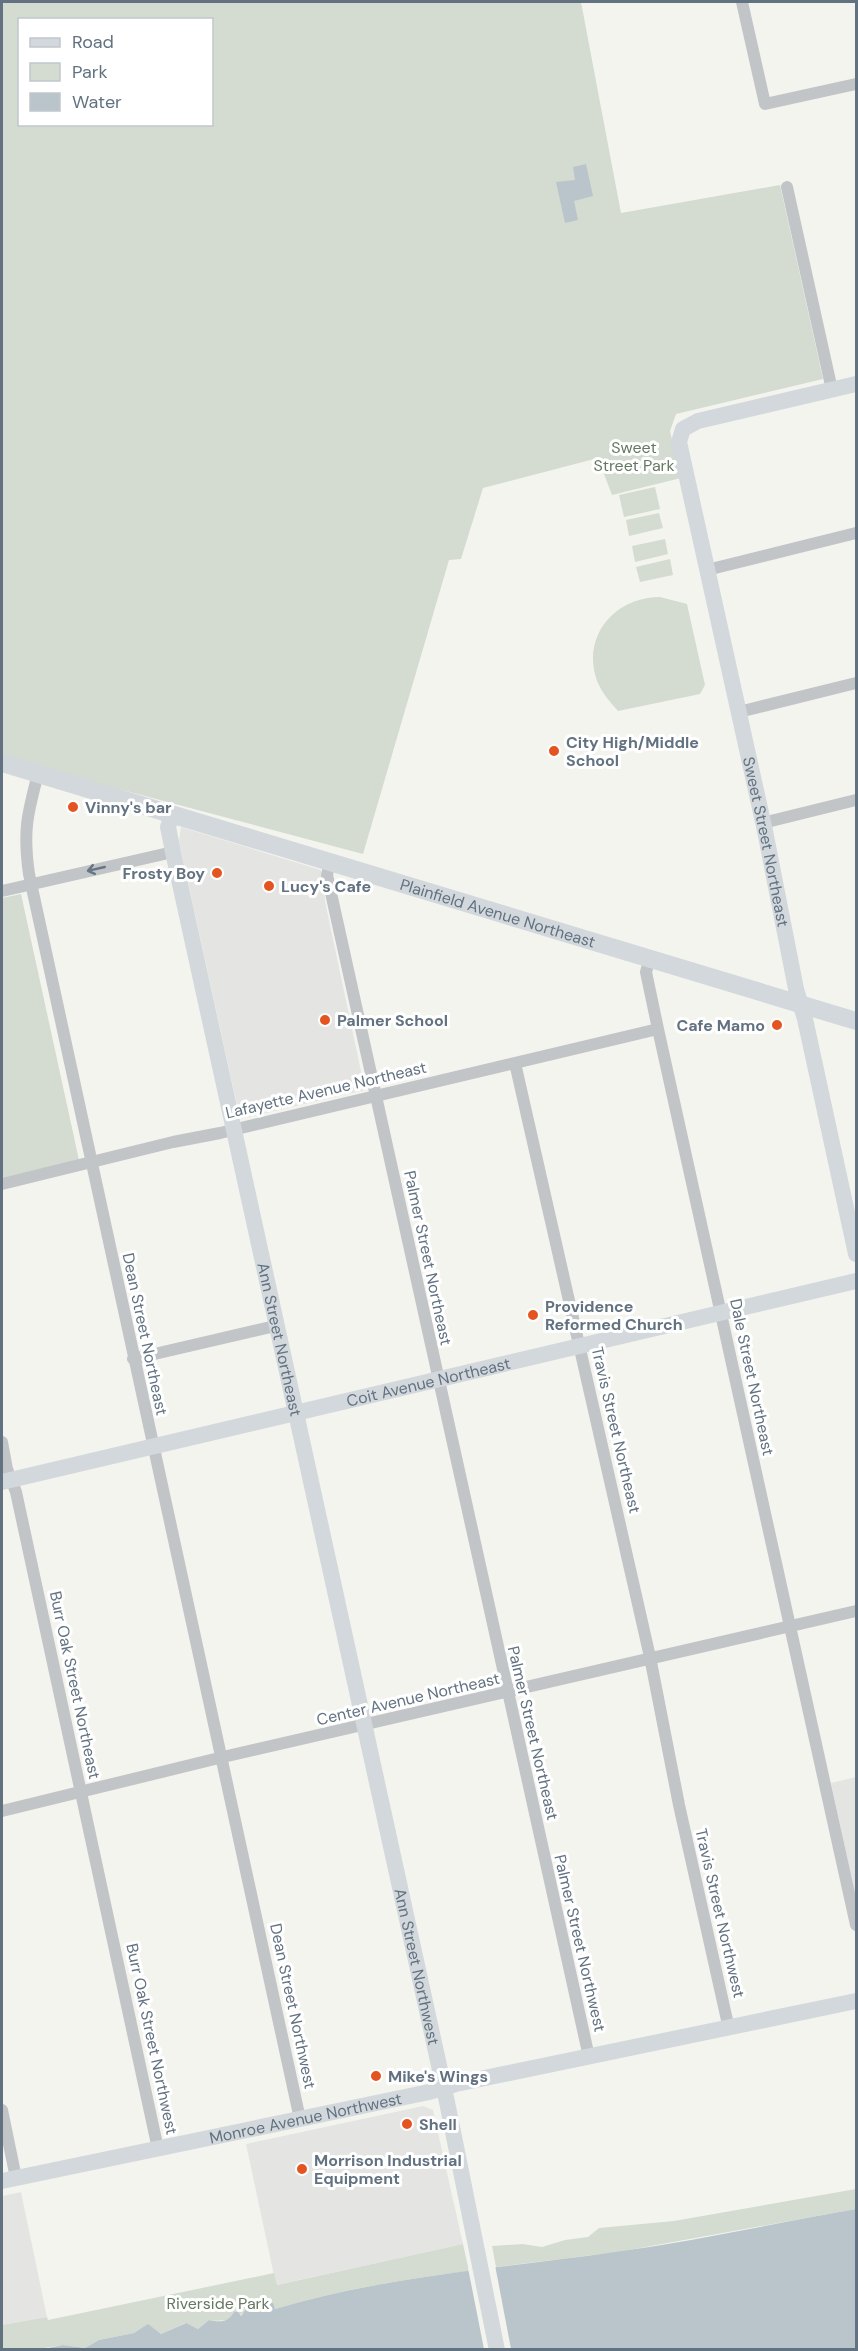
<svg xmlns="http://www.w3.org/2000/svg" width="858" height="2351" font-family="'DM Sans',sans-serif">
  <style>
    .built { fill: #e4e5e3 }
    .green { fill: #d4dbd1; fill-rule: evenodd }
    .water { fill: #bac5cb }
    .pier { fill: #f4f4ef }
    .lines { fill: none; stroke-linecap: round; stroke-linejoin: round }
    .street { stroke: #c1c5c8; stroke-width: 12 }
    .secondary { stroke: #d3d8dc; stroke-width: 16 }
    .primary { stroke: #d3d8dc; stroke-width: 18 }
    .oneway { stroke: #677685 }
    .poi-dot { fill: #e45420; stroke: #fff; stroke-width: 2 }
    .labels { text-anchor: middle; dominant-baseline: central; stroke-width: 6; stroke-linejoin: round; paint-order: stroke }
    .park-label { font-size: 16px; fill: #657861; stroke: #fff }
    .poi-label { font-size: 16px; font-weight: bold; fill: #627281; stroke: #fff; text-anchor: start }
    .street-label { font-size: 16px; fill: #627281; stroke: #fff }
  </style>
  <rect width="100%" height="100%" fill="#f4f4ef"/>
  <!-- built -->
  <path class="built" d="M 181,827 L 321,870 L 326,906 L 365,1090 L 240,1119 L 179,841 Z
    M 856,1777 L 856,1899 L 831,1783 Z
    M 423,2106 L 433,2110 L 463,2244 L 276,2285 L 246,2144 Z
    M 21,2192 L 47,2317 L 2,2325 L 2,2196 Z"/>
  <!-- green -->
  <path class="green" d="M 2,2 L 581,2 L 621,213 L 780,185 L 823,379 L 676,414 L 670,431 L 681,478 L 612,495 L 598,458 L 483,488 L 461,559 L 449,560 L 363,854 L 2,758 ZM 20,20 L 212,20 L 212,124 L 20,124 Z
    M 655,487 L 660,509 L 624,517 L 619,495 Z
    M 659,513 L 663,528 L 629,536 L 626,520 Z
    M 665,539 L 668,554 L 635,562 L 632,546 Z
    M 670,559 L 673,575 L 640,582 L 636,567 Z
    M 660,597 L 687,604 L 705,685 L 700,694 L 618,711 C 610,702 602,693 597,681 C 581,636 615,597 660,597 Z
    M 21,894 L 79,1160 L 2,1178 L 2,898 Z
    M 856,2189 L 856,2209 L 618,2252 L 496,2267 L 492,2246 L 523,2244 L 542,2247 L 565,2240 L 588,2237 L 599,2228 L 674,2221 Z
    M 463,2244 L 469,2271 C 404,2279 338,2290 275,2309 L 268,2306 L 246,2309 C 240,2320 220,2322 209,2320 L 198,2329 L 185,2323 L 161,2334 L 148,2325 L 134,2333 L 99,2340 L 85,2348 L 63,2345 L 38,2349 L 2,2350 L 2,2325 L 47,2317 L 48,2320 L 274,2273 L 277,2285 Z"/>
  <!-- water -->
  <path class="water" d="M 586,164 L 593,196 L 574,201 L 578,220 L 565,223 L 556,182 L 575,180 L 573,167 Z
    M 856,2209 L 856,2349 L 38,2350 L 63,2345 L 85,2348 L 99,2340 L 134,2333 L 148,2324 L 161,2334 L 186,2323 L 198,2329 L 209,2320 C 220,2322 228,2323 234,2312 L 238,2312 L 241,2316 L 246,2309 L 267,2306 L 270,2303 L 273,2303 L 275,2309 C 385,2276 502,2268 615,2252 C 696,2241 776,2223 856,2209 Z"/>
  <!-- pier -->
  <path class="pier" d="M 495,2265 L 511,2349 L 484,2349 L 468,2268 Z"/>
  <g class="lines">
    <!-- street -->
    <path class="street" d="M 742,2 L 765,104 L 856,84
      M 787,187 L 832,390
      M 707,570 L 856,533
      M 739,712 L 856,683
      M 38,774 C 27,815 23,832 29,874 L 300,2119
      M 763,823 L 856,800
      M 330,862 L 327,875 L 589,2057
      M 2,891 L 173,852
      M 650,958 L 646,972 L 658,1029 L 856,1925
      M 515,1063 L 650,1657 L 679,1805 L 729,2029
      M 2,1184 L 173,1142 L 220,1133 L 658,1029
      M 133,1359 L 275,1326
      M 2,1442 L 7,1469 L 16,1492 L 158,2149
      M 2,1811 L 223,1757 L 856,1611
      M 2,2110 L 16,2178"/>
    <!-- secondary -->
    <g class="secondary">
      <path id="s1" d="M 856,384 L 698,421 L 683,429 L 679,442 L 765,831 L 796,989 L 805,1019 L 856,1254"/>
      <path id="s2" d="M 172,814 L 168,827 L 173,852 L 447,2102 L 497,2350"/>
      <path id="s3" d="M 2,1482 L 856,1281"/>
      <path id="s4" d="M 2,2181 L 429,2092 L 456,2084 L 856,2001"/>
    </g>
    <!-- primary -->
    <path class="primary" id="s5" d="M 2,763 L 856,1021"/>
  </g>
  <!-- one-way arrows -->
  <defs><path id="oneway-shaft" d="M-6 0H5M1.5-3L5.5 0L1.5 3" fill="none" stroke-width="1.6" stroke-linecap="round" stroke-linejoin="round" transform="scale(1.5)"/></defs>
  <use class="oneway" href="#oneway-shaft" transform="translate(96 869) rotate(167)"/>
  <!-- markers -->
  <g class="poi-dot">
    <circle cx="554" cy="751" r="6"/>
    <circle cx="73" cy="807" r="6"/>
    <circle cx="217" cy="873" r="6"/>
    <circle cx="269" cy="886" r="6"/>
    <circle cx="325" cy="1020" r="6"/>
    <circle cx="777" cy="1025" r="6"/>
    <circle cx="533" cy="1315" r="6"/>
    <circle cx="376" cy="2076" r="6"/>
    <circle cx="407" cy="2124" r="6"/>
    <circle cx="302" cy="2169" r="6"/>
  </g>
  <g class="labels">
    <!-- park labels -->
    <g class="park-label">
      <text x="634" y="447">Sweet<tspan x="634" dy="18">Street Park</tspan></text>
      <text x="218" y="2303">Riverside Park</text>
    </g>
    <!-- poi labels -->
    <g class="poi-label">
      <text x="566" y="742">City High/Middle<tspan x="566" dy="18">School</tspan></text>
      <text x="85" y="807">Vinny's bar</text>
      <text x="205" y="873" text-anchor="end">Frosty Boy</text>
      <text x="281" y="886">Lucy's Cafe</text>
      <text x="337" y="1020">Palmer School</text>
      <text x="765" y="1025" text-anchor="end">Cafe Mamo</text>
      <text x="545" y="1306">Providence<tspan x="545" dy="18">Reformed Church</tspan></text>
      <text x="388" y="2076">Mike's Wings</text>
      <text x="419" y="2124">Shell</text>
      <text x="314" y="2160">Morrison Industrial<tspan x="314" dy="18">Equipment</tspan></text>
    </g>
    <!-- street labels -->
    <g class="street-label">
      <text stroke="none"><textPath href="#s1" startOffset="602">Sweet Street Northeast</textPath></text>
      <text stroke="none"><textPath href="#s5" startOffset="518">Plainfield Avenue Northeast</textPath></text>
      <text transform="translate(326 1090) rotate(-13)">Lafayette Avenue Northeast</text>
      <text transform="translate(428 1258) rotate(78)">Palmer Street Northeast</text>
      <text transform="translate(145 1334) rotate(78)">Dean Street Northeast</text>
      <text stroke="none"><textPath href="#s2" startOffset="538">Ann Street Northeast</textPath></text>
      <text transform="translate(752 1377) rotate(78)">Dale Street Northeast</text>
      <text stroke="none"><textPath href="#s3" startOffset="438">Coit Avenue Northeast</textPath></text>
      <text transform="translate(616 1430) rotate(77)">Travis Street Northeast</text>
      <text transform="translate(75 1685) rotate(78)">Burr Oak Street Northeast</text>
      <text transform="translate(408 1699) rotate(-13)">Center Avenue Northeast</text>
      <text transform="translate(533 1733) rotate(77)">Palmer Street Northeast</text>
      <text transform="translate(720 1913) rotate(77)">Travis Street Northwest</text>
      <text transform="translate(580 1943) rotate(77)">Palmer Street Northwest</text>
      <text stroke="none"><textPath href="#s2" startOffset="1180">Ann Street Northwest</textPath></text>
      <text transform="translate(293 2006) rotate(78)">Dean Street Northwest</text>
      <text transform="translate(152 2039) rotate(78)">Burr Oak Street Northwest</text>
      <text stroke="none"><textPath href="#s4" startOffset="310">Monroe Avenue Northwest</textPath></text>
    </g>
  </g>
  <!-- border -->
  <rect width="858" height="2351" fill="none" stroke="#627281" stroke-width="6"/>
  <!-- legend -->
  <rect x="18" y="18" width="195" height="108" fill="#ffffff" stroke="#c0c7cd" stroke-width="1.5"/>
  <rect x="30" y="38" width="30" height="9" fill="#d3d8dc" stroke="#c0c7cd" stroke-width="1.5"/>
  <text x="72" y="48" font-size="18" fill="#627281">Road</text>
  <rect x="30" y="63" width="30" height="18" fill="#d4dbd1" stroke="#c0c7cd" stroke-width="1.5"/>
  <text x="72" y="78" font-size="18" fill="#627281">Park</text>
  <rect x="30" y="93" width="30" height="18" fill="#bac5cb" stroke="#c0c7cd" stroke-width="1.5"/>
  <text x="72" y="108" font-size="18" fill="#627281">Water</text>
</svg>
